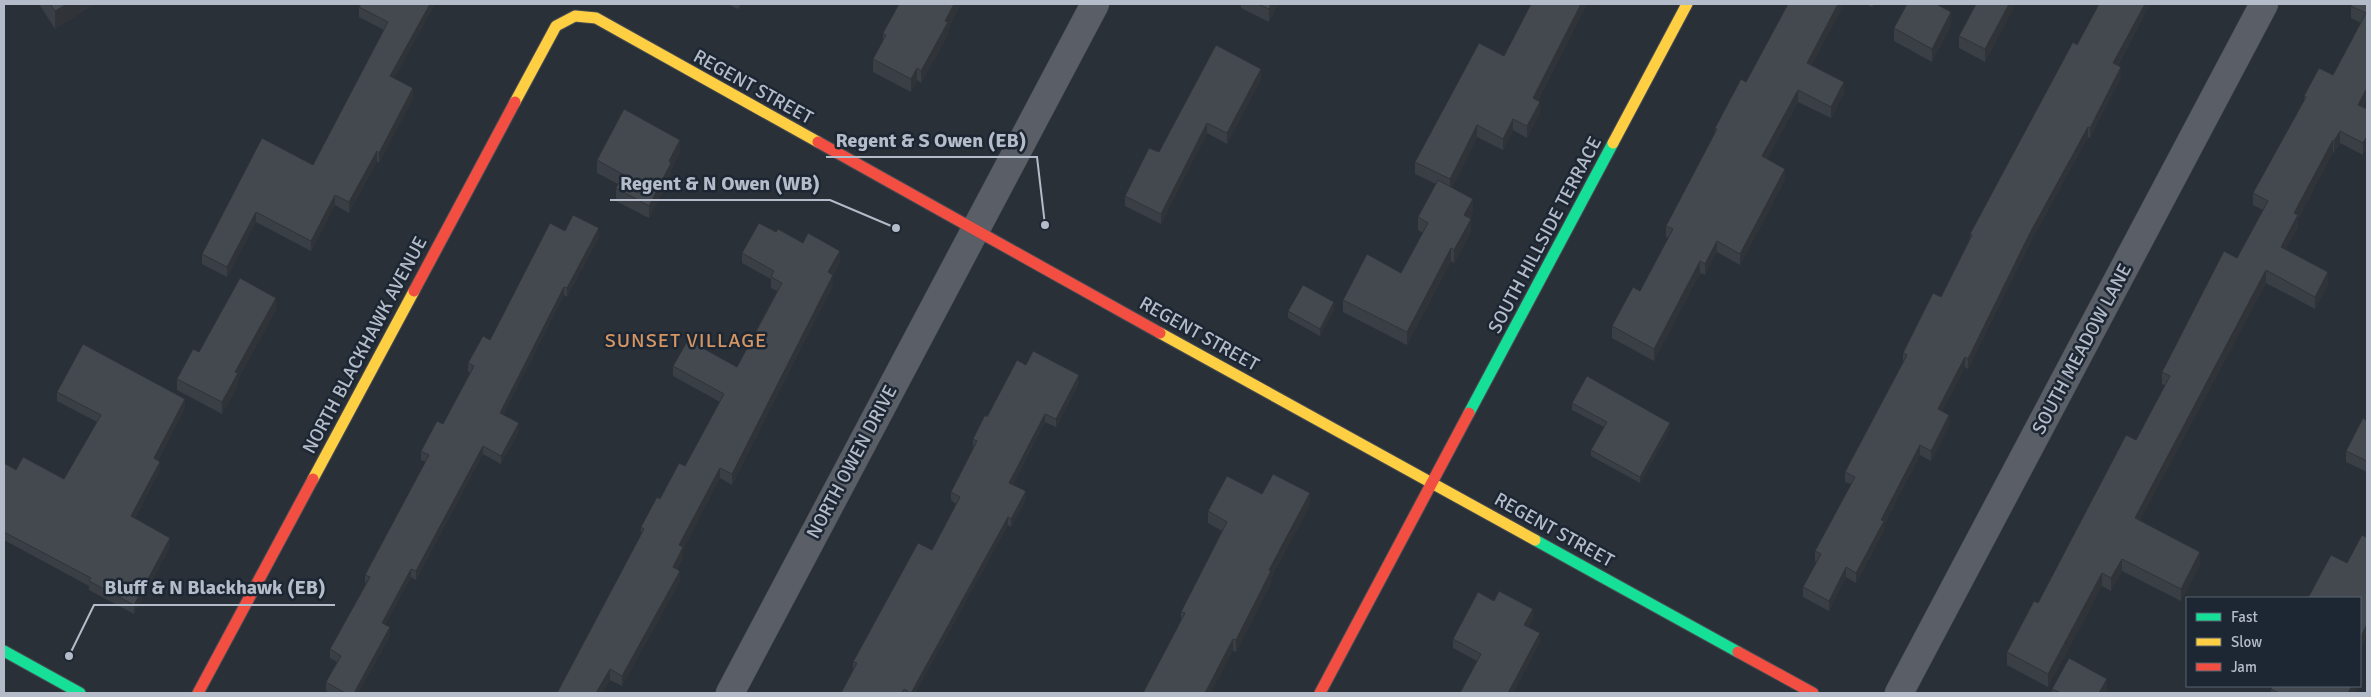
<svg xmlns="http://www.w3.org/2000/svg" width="2371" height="697" font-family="Signika,sans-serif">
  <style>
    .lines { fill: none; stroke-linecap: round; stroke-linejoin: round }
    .street-casing { stroke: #484c53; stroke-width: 29 }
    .fast-casing { stroke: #484c53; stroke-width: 13 }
    .slow-casing { stroke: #484c53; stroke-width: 13 }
    .jam-casing { stroke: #484c53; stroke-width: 13 }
    .street { stroke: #5a5e66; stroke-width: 28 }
    .fast { stroke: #16e098; stroke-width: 11 }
    .slow { stroke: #ffcf43; stroke-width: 11 }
    .jam { stroke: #f24e42; stroke-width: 11 }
    .wall { fill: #3a3f45 }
    .shaded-wall { fill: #303338 }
    .building { fill: #444950; stroke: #303338 }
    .labels { text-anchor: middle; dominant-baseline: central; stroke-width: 5; stroke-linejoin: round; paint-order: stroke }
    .street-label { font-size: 19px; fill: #b4bcc9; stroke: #1d2633 }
    .neighbourhood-label { font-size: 20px; letter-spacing: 1px; fill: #d59563; stroke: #1d2633 }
    .leader { fill: none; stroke: #b4bcc9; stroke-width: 2 }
    .callout-dot { fill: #b4bcc9; stroke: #1d2633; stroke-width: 2 }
    .callout-label { font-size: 20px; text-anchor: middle; font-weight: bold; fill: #b4bcc9; stroke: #1d2633; stroke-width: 5; stroke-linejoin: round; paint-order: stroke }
  </style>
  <rect width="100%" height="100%" fill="#2a3038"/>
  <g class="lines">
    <!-- street casing -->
    <g class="street-casing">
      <path id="street" d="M 730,693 L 1095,4
        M 1899,693 L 2264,4"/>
    </g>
    <!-- fast casing -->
    <g class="fast-casing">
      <path id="fast" d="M 1469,413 L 1613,143
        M 1535,540 L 1738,652
        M 4,651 L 80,693"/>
    </g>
    <!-- slow casing -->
    <g class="slow-casing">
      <path id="slow" d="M 515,102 L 556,26 L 575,16 L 596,18 L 818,142
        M 1613,143 L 1687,4
        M 1160,333 L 1535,540
        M 313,479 L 414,291"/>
    </g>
    <!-- jam casing -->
    <g class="jam-casing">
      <path id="jam" d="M 818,142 L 1160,333
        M 414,291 L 515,102
        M 1738,652 L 1813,693
        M 198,693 L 313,479
        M 1320,693 L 1469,413"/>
    </g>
    <!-- street -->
    <use href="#street" class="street"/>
    <!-- fast -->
    <use href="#fast" class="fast"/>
    <!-- slow -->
    <use href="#slow" class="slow"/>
    <!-- jam -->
    <use href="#jam" class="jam"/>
  </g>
  <!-- wall -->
  <path class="wall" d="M 39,4 L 94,4 L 55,29 Z
    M 361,4 L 435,4 L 394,78 L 413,98 L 379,163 L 377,161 L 349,213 L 335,205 L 311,251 L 256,222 L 227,277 L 202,264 L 202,254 L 313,165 L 384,30 L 359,17 L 359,7 Z
    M 728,4 L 741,4 L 738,9 Z
    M 899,4 L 961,4 L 948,29 L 948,35 L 921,83 L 917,80 L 911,92 L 873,72 L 873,59 L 883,41 L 883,33 Z
    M 1241,4 L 1278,4 L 1269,22 L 1241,8 Z
    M 1531,4 L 1587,4 L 1538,100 L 1540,113 L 1527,138 L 1513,130 L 1503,150 L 1477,137 L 1452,187 L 1473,212 L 1470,218 L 1471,232 L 1454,263 L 1451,261 L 1407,345 L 1343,312 L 1343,300 L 1401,273 L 1423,233 L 1418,230 L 1418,217 L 1436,184 L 1415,174 L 1415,162 L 1504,56 Z
    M 1788,4 L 1844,4 L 1811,66 L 1844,94 L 1831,118 L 1798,102 L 1767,159 L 1785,180 L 1740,265 L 1717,252 L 1705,275 L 1700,273 L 1654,361 L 1612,338 L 1612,326 L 1640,291 L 1668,238 L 1666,237 L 1666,226 L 1715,134 L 1715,128 L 1746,82 Z
    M 1866,4 L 1874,4 L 1872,7 Z
    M 2013,4 L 2013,9 L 1985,62 L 1959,48 L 1959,36 Z
    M 2099,4 L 2150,4 L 2118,65 L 2121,77 L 2090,138 L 2088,137 L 2030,243 L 1968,369 L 1965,367 L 1942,411 L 1949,425 L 1931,461 L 1920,455 L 1884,525 L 1884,531 L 1856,583 L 1846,577 L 1829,611 L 1803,597 L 1803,587 L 1817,562 L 1815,561 L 1815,551 L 1851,484 L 1845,482 L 1845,472 L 1903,362 L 1903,353 L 1941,297 L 1970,238 L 1970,234 L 2077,45 Z
    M 2367,4 L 2364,107 L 2363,155 L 2340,143 L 2334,153 L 2333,152 L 2298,219 L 2298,227 L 2286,249 L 2328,284 L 2315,309 L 2266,283 L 2140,520 L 2200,564 L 2181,601 L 2122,571 L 2111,591 L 2102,586 L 2048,687 L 2007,665 L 2007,652 L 2038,603 L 2136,440 L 2165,386 L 2162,384 L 2162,372 L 2237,258 L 2263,210 L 2253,205 L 2253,193 L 2304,101 L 2304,96 L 2333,75 L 2361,23 L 2351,18 L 2351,6 Z
    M 1951,25 L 1932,62 L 1894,41 L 1894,28 Z
    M 1261,79 L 1227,144 L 1207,133 L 1161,224 L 1125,206 L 1125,196 L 1159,152 Z
    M 680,152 L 671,170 L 671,176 L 649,218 L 616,201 L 616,188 L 618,184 L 597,173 L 597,160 Z
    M 565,231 L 599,237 L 567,297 L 564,295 L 503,415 L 519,431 L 501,464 L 483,454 L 416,580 L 411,577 L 385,625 L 390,636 L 358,693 L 330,693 L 326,691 L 326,682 L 337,662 L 330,658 L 330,649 L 366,584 L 365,583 L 365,575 L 426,462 L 421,460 L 421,451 L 443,424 L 470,373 L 468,371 L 468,363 L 490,340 Z
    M 776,232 L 840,262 L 833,275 L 833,285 L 732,485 L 720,478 L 683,549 L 683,558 L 677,569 L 680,581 L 622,686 L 610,680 L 602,693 L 641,536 L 641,527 L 660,499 L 685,466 L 720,402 L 673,376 L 673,366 L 737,367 L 777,291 L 771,288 L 771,279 L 742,263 L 742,253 Z
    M 1334,309 L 1320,336 L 1288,318 L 1288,311 Z
    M 276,310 L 238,379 L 238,385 L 222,414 L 177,390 L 177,379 L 199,352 Z
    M 1026,365 L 1079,383 L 1056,427 L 1045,422 L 1013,484 L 1026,499 L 1011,527 L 1008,525 L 915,693 L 841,693 L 853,670 L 853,662 L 932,550 L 956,504 L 951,500 L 951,492 L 974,448 L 973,447 L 973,439 L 987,417 Z
    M 57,392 L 185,408 L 158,460 L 160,470 L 135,518 L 170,547 L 134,614 L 89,590 L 89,586 L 4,540 L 4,463 L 16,470 L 64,479 L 97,422 L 57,401 Z
    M 1572,403 L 1670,429 L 1640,483 L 1591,456 L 1591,450 L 1604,427 L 1572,410 Z
    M 2367,421 L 2367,472 L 2346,462 L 2346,451 Z
    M 1262,494 L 1310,505 L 1271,578 L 1271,583 L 1236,652 L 1181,621 L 1181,612 L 1222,531 L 1208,523 L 1208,511 Z
    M 1494,601 L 1533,619 L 1528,627 L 1540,642 L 1513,693 L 1460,693 L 1477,661 L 1453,648 L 1453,639 Z
    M 2356,686 L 2356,689 L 2354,693 L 2271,693 L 2271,689 Z
    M 2052,689 L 2107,692 L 2106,693 L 2052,693 Z"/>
  <!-- shaded-wall -->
  <path class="shaded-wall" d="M 67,4 L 94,4 L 55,29 L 55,11 Z
    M 430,4 L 435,4 L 390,86 L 390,76 Z
    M 954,4 L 961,4 L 948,29 L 948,35 L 921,83 L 921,71 Z
    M 1271,4 L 1278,4 L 1269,22 L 1269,9 Z
    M 1581,4 L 1587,4 L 1533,109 L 1533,98 Z
    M 1838,4 L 1844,4 L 1807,75 L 1807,63 Z
    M 2009,4 L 2013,4 L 2013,9 L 1985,62 L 1985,49 Z
    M 2145,4 L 2150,4 L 2113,73 L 2113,63 Z
    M 1951,12 L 1951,25 L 1932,62 L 1932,49 Z
    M 2121,67 L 2121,77 L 2090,138 L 2090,128 Z
    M 917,68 L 917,80 L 911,92 L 911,79 Z
    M 1261,69 L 1261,79 L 1227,144 L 1227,133 Z
    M 1844,82 L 1844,94 L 1831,118 L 1831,107 Z
    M 413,88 L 413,98 L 379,163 L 379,153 Z
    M 2367,88 L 2367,100 L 2358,117 L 2358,105 Z
    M 1798,90 L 1798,102 L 1762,168 L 1762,156 Z
    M 1540,102 L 1540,113 L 1527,138 L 1527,126 Z
    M 1513,119 L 1513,130 L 1503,150 L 1503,139 Z
    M 1207,123 L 1207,133 L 1161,224 L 1161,214 Z
    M 1477,125 L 1477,137 L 1450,191 L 1450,179 Z
    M 2088,127 L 2088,137 L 2030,243 L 1968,369 L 1968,359 L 2030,233 Z
    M 2340,131 L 2340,143 L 2334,153 L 2334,141 Z
    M 2367,136 L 2367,148 L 2363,155 L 2363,143 Z
    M 680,140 L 680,152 L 671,170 L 671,176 L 649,218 L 649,206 L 669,161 Z
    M 2333,140 L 2333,152 L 2298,219 L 2298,227 L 2281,259 L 2281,247 L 2294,213 Z
    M 377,151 L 377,161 L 349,213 L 349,202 Z
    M 1785,169 L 1785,180 L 1740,265 L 1740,254 Z
    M 335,195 L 335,205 L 311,251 L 311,241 Z
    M 1473,199 L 1473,212 L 1464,228 L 1464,215 Z
    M 256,212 L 256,222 L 227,277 L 227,267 Z
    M 1471,219 L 1471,232 L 1454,263 L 1454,250 Z
    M 599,228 L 599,237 L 567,297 L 567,288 Z
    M 1717,241 L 1717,252 L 1705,275 L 1705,264 Z
    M 1451,248 L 1451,261 L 1407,345 L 1407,332 Z
    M 840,251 L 840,262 L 828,283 L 828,272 Z
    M 1700,261 L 1700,273 L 1654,361 L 1654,349 Z
    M 2266,270 L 2266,283 L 2135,530 L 2135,518 Z
    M 2328,272 L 2328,284 L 2315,309 L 2315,297 Z
    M 833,275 L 833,285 L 732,485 L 732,474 Z
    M 564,287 L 564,295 L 500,421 L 500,413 Z
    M 276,298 L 276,310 L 238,379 L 238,385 L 222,414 L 222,402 L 235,372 Z
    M 1334,302 L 1334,309 L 1320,336 L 1320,329 Z
    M 1965,357 L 1965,367 L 1938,419 L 1938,409 Z
    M 1079,375 L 1079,383 L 1056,427 L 1056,419 Z
    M 185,399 L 185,408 L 154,467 L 154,458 Z
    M 1045,414 L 1045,422 L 1009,491 L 1009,483 Z
    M 1949,415 L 1949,425 L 1931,461 L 1931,451 Z
    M 519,423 L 519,431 L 501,464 L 501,456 Z
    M 1670,423 L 1670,429 L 1640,483 L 1640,477 Z
    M 1920,445 L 1920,455 L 1884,525 L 1884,531 L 1856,583 L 1856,573 L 1881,520 Z
    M 483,446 L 483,454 L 416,580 L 416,571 Z
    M 160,462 L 160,470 L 131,525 L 131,516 Z
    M 720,468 L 720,478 L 683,549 L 683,558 L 673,577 L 673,567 L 679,545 Z
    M 1026,491 L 1026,499 L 1011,527 L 1011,519 Z
    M 1310,493 L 1310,505 L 1271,578 L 1271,583 L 1236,652 L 1236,640 L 1269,570 Z
    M 1008,517 L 1008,525 L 915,693 L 911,693 Z
    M 170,538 L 170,547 L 134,614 L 134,605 Z
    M 2200,552 L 2200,564 L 2181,601 L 2181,589 Z
    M 2122,559 L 2122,571 L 2111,591 L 2111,578 Z
    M 1846,567 L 1846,577 L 1829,611 L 1829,601 Z
    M 411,569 L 411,577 L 382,631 L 382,623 Z
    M 680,571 L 680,581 L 622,686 L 622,676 Z
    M 2102,573 L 2102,586 L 2048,687 L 2048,674 Z
    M 1533,609 L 1533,619 L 1524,635 L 1524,625 Z
    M 2367,624 L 2367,636 L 2360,650 L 2360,639 Z
    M 390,627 L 390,636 L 358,693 L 354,693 Z
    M 1540,633 L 1540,642 L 1513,693 L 1508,693 Z
    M 1233,639 L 1233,651 L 1211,693 L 1205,693 Z
    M 610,669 L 610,680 L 602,693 L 596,693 Z
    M 2107,679 L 2107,692 L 2106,693 L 2099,693 Z
    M 2352,686 L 2356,686 L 2356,689 L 2354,693 L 2348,693 Z"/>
  <!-- building -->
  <path class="building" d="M 50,4 L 67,4 L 55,11 Z
    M 361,4 L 430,4 L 390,76 L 413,88 L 379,153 L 377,151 L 349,202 L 335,195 L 311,241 L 256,212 L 227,267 L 202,254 L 262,138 L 313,165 L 388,22 L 359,7 Z
    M 899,4 L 954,4 L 945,21 L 948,22 L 921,71 L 917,68 L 911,79 L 873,59 L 886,35 L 883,33 Z
    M 1258,4 L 1271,4 L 1269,9 Z
    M 1531,4 L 1581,4 L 1533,98 L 1540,102 L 1527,126 L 1513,119 L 1503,139 L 1477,125 L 1450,179 L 1415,162 L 1479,43 L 1504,56 Z
    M 1788,4 L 1838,4 L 1807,63 L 1844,82 L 1831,107 L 1798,90 L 1762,156 L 1785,169 L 1740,254 L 1717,241 L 1705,264 L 1700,261 L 1654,349 L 1612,326 L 1633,287 L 1640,291 L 1673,229 L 1666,226 L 1717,129 L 1715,128 L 1741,79 L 1746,82 Z
    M 1907,4 L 1936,4 L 1951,12 L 1932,49 L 1894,28 Z
    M 1976,4 L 2009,4 L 1985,49 L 1959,36 Z
    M 2099,4 L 2145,4 L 2113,63 L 2121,67 L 2090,128 L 2088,127 L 2030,233 L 1968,359 L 1965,357 L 1938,409 L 1949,415 L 1931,451 L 1920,445 L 1881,520 L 1884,521 L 1856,573 L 1846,567 L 1829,601 L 1803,587 L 1821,554 L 1815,551 L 1855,477 L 1845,472 L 1907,355 L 1903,353 L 1933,293 L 1941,297 L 1972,235 L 1970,234 L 2073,42 L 2077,45 Z
    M 2352,4 L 2367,4 L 2367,88 L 2358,105 L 2367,109 L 2367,136 L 2363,143 L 2340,131 L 2334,141 L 2333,140 L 2294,213 L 2298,215 L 2281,247 L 2328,272 L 2315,297 L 2266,270 L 2135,518 L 2200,552 L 2181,589 L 2122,559 L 2111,578 L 2102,573 L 2048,674 L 2007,652 L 2034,601 L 2038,603 L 2126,435 L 2136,440 L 2170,376 L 2162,372 L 2224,251 L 2237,258 L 2268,201 L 2253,193 L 2306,97 L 2304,96 L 2319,68 L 2333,75 L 2366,13 L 2351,6 Z
    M 1216,45 L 1261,69 L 1227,133 L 1207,123 L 1161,214 L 1125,196 L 1149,148 L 1159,152 Z
    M 624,109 L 680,140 L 669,161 L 671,163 L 649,206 L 616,188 L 624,175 L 597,160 Z
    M 1438,180 L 1473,199 L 1464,215 L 1471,219 L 1454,250 L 1451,248 L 1407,332 L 1343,300 L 1367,254 L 1401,273 L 1428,223 L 1418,217 Z
    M 573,215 L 599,228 L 567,288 L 564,287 L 500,413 L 519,423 L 501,456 L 483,446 L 416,571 L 411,569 L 382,623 L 390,627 L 354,693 L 345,693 L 326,682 L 341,656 L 330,649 L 370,577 L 365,575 L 429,455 L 421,451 L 437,421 L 443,424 L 474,366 L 468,363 L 483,336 L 490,340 L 550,223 L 565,231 Z
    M 759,223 L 776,232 L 778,229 L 803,243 L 808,233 L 840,251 L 828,272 L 833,275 L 732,474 L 720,468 L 679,545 L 683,547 L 673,567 L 680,571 L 622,676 L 610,669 L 596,693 L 557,693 L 644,529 L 641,527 L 657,497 L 660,499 L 679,463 L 685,466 L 724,394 L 673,366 L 688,340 L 737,367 L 782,283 L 771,277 L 774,271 L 742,253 Z
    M 240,278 L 276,298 L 235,372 L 238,373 L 222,402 L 177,379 L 193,349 L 199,352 Z
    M 1303,285 L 1334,302 L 1320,329 L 1288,311 Z
    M 83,344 L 185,399 L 154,458 L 160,462 L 131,516 L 170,538 L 134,605 L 89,581 L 91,578 L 4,532 L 4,463 L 16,470 L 23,457 L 64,479 L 101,415 L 57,392 Z
    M 1033,351 L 1079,375 L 1056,419 L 1045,414 L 1009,483 L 1026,491 L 1011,519 L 1008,517 L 911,693 L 904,689 L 902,693 L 841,693 L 857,663 L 853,662 L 918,543 L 932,550 L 960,497 L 951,492 L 977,441 L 973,439 L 985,415 L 987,417 L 1017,360 L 1026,365 Z
    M 1587,376 L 1670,423 L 1640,477 L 1591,450 L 1607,422 L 1572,403 Z
    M 2363,418 L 2367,421 L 2367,461 L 2346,451 Z
    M 1273,474 L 1310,493 L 1269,570 L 1271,571 L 1236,640 L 1233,639 L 1205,693 L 1143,693 L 1185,613 L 1181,612 L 1227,522 L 1208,511 L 1227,476 L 1262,494 Z
    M 2362,535 L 2367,538 L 2367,624 L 2360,639 L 2360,598 L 2308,598 L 2331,555 L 2347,563 Z
    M 1499,591 L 1533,609 L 1524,625 L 1540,633 L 1508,693 L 1460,693 L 1481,654 L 1453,639 L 1478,592 L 1494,601 Z
    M 2069,658 L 2107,679 L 2099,693 L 2061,693 L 2052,689 Z
    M 2273,686 L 2352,686 L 2348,693 L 2279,693 L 2271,689 Z"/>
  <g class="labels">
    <!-- street labels -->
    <g class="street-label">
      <text transform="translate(753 87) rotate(29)">REGENT STREET</text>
      <text transform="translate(1545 235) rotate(-62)">SOUTH HILLSIDE TERRACE</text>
      <text transform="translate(1199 334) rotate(29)">REGENT STREET</text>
      <text transform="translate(365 345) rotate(-62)">NORTH BLACKHAWK AVENUE</text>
      <text transform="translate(2082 349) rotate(-62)">SOUTH MEADOW LANE</text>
      <text transform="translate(852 462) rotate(-62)">NORTH OWEN DRIVE</text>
      <text transform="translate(1554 530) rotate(29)">REGENT STREET</text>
    </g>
    <!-- neighbourhood labels -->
    <g class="neighbourhood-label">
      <text x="686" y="340">SUNSET VILLAGE</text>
    </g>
  </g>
  <!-- callouts -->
  <path class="leader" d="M1045 225L1037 157H826M896 228L830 200H610M69 656L94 605H335"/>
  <g class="callout-dot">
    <circle cx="1045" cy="225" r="5"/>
    <circle cx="896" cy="228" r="5"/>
    <circle cx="69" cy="656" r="5"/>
  </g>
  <g class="callout-label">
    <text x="931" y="147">Regent &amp; S Owen (EB)</text>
    <text x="720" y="190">Regent &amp; N Owen (WB)</text>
    <text x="215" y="594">Bluff &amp; N Blackhawk (EB)</text>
  </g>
  <!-- border -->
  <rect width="2371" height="697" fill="none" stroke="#b4bcc9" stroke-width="10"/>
  <!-- legend -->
  <rect x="2186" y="597" width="175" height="90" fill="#1d2633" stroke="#59626f"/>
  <rect x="2196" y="613" width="25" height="8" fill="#16e098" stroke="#59626f"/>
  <text x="2231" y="622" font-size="15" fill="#b4bcc9">Fast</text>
  <rect x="2196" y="638" width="25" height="8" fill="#ffcf43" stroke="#59626f"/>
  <text x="2231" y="647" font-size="15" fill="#b4bcc9">Slow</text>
  <rect x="2196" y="663" width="25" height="8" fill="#f24e42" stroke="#59626f"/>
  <text x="2231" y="672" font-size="15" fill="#b4bcc9">Jam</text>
</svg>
